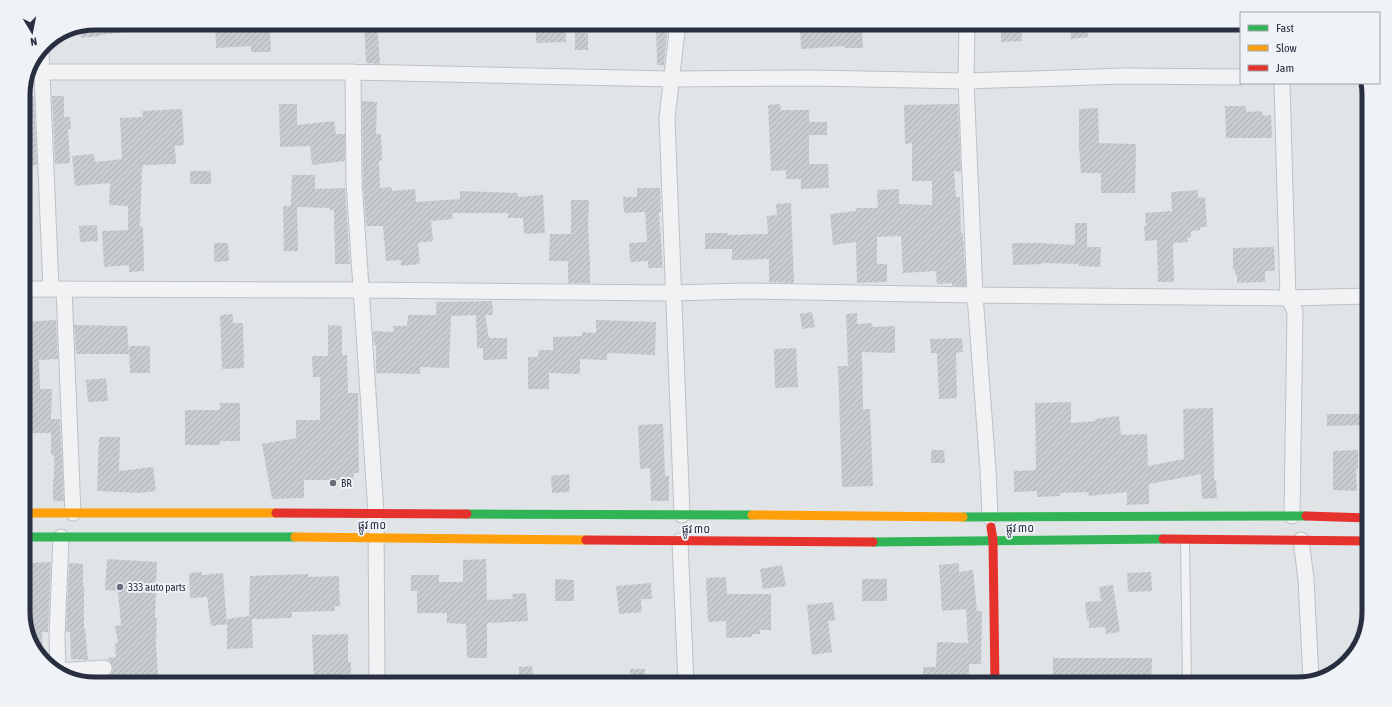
<svg xmlns="http://www.w3.org/2000/svg" width="1392" height="707" font-family="'Asap Condensed','Noto Sans Khmer',sans-serif">
  <style>
    .building { fill: url(#building-hatch) }
    .lines { fill: none; stroke-linecap: round; stroke-linejoin: round }
    .lane-casing { stroke: #bec1c5; stroke-width: 10 }
    .street-casing { stroke: #bec1c5; stroke-width: 17 }
    .lane { stroke: #f1f2f3; stroke-width: 8 }
    .street { stroke: #f1f2f3; stroke-width: 15 }
    .fast { stroke: #30b455; stroke-width: 9 }
    .slow { stroke: #ff9f0a; stroke-width: 9 }
    .jam { stroke: #e5322d; stroke-width: 9 }
    .poi-dot { fill: #686e7b; stroke: #eff2f6; stroke-width: 1.5 }
    .labels { text-anchor: middle; dominant-baseline: central; stroke-width: 4; stroke-linejoin: round; paint-order: stroke }
    .poi-label { font-size: 11px; fill: #272f41; stroke: #eff2f6; text-anchor: start }
    .street-label { font-size: 11px; fill: #272f41; stroke: #eff2f6 }
    .rim { fill: none; stroke: #272f41; stroke-width: 5 }
  </style>
  <defs>
    <pattern id="building-hatch" width="6" height="6" patternUnits="userSpaceOnUse"><rect width="6" height="6" fill="#c8cbcf"/><path d="M-1 1l2-2M0 6l6-6M5 7l2-2" fill="none" stroke="#acafb3"/></pattern>
  </defs>
  <rect width="100%" height="100%" fill="#e1e4e7"/>
  <!-- building -->
  <path class="building" d="M 95,23 L 135,23 L 136,31 L 100,35 L 100,36 L 81,38 L 80,26 Z
    M 215,23 L 265,23 L 266,32 L 270,32 L 271,52 L 251,52 L 251,46 L 216,48 Z
    M 364,23 L 377,23 L 380,64 L 366,63 Z
    M 536,23 L 565,23 L 566,42 L 536,43 Z
    M 823,23 L 862,23 L 863,48 L 844,48 L 844,46 L 801,49 L 800,25 L 823,24 Z
    M 1001,23 L 1021,23 L 1022,41 L 1001,42 Z
    M 1070,23 L 1087,23 L 1088,37 L 1071,39 Z
    M 656,24 L 668,24 L 664,65 L 657,65 Z
    M 575,32 L 588,33 L 588,50 L 575,50 Z
    M 23,96 L 34,96 L 37,165 L 23,166 Z
    M 52,96 L 64,96 L 64,117 L 70,117 L 71,129 L 68,129 L 70,163 L 55,164 Z
    M 362,101 L 377,102 L 376,134 L 381,134 L 382,160 L 379,161 L 380,188 L 392,187 L 392,191 L 415,189 L 416,202 L 460,199 L 460,191 L 518,193 L 518,197 L 543,195 L 545,233 L 524,234 L 523,218 L 508,218 L 508,213 L 452,213 L 453,219 L 431,221 L 433,241 L 418,243 L 420,264 L 401,266 L 401,260 L 386,261 L 383,226 L 366,226 L 363,183 Z
    M 279,104 L 297,104 L 297,125 L 334,121 L 336,134 L 345,134 L 345,161 L 312,165 L 310,146 L 280,147 Z
    M 780,104 L 781,110 L 809,110 L 809,122 L 827,122 L 827,135 L 809,135 L 809,164 L 828,164 L 829,188 L 801,189 L 801,179 L 786,179 L 786,170 L 771,171 L 768,105 Z
    M 958,104 L 961,170 L 961,172 L 954,171 L 956,197 L 960,197 L 961,233 L 963,233 L 966,286 L 952,286 L 952,283 L 937,284 L 936,271 L 903,273 L 901,236 L 877,237 L 877,264 L 887,264 L 887,282 L 857,283 L 856,242 L 833,245 L 830,214 L 856,211 L 856,208 L 878,208 L 877,190 L 899,189 L 899,204 L 932,205 L 932,181 L 912,181 L 912,143 L 905,144 L 904,105 Z
    M 1225,106 L 1246,106 L 1246,112 L 1262,111 L 1263,116 L 1271,115 L 1272,138 L 1226,138 Z
    M 1098,108 L 1099,143 L 1136,144 L 1135,193 L 1101,193 L 1101,173 L 1081,173 L 1079,146 L 1079,109 Z
    M 182,109 L 184,145 L 175,146 L 176,164 L 143,165 L 143,169 L 142,169 L 140,227 L 143,227 L 144,271 L 129,272 L 129,265 L 104,267 L 102,231 L 128,230 L 128,206 L 109,205 L 110,183 L 75,186 L 72,156 L 94,154 L 95,162 L 122,159 L 120,118 L 143,117 L 142,111 Z
    M 190,171 L 211,171 L 211,184 L 190,184 Z
    M 292,175 L 315,175 L 315,189 L 345,188 L 350,264 L 335,264 L 334,210 L 330,210 L 330,208 L 297,207 L 298,251 L 284,251 L 283,206 L 291,206 Z
    M 637,188 L 660,188 L 661,212 L 659,212 L 663,268 L 648,268 L 648,261 L 630,262 L 629,243 L 647,242 L 645,212 L 624,213 L 623,197 L 637,197 Z
    M 1198,190 L 1198,198 L 1205,197 L 1207,227 L 1200,227 L 1200,230 L 1191,231 L 1191,237 L 1187,238 L 1188,242 L 1173,243 L 1174,282 L 1158,282 L 1157,240 L 1145,241 L 1144,226 L 1146,226 L 1145,213 L 1172,211 L 1171,192 Z
    M 571,200 L 589,200 L 588,226 L 590,263 L 590,283 L 568,283 L 568,261 L 549,261 L 550,234 L 571,234 Z
    M 791,203 L 794,283 L 769,282 L 769,259 L 732,260 L 732,249 L 705,249 L 705,233 L 728,233 L 728,235 L 768,234 L 767,216 L 777,215 L 776,204 Z
    M 1075,223 L 1087,223 L 1087,247 L 1101,247 L 1100,267 L 1079,266 L 1079,264 L 1042,263 L 1042,264 L 1013,265 L 1012,243 L 1039,243 L 1075,245 Z
    M 97,225 L 98,241 L 80,242 L 79,226 Z
    M 214,243 L 228,243 L 229,261 L 214,262 Z
    M 1274,247 L 1275,271 L 1265,271 L 1265,282 L 1237,283 L 1237,275 L 1235,275 L 1235,270 L 1233,270 L 1233,248 Z
    M 492,301 L 493,315 L 485,315 L 489,338 L 507,338 L 507,359 L 483,360 L 483,348 L 477,348 L 476,315 L 451,316 L 449,368 L 420,367 L 420,374 L 376,373 L 376,345 L 374,345 L 373,331 L 394,332 L 393,326 L 407,326 L 408,315 L 436,315 L 436,302 Z
    M 812,312 L 815,327 L 802,329 L 800,314 Z
    M 857,313 L 857,324 L 872,323 L 872,327 L 895,326 L 895,353 L 862,352 L 863,409 L 870,409 L 873,486 L 842,487 L 838,366 L 848,366 L 846,314 Z
    M 233,314 L 233,323 L 243,323 L 244,368 L 222,369 L 220,315 Z
    M 56,320 L 58,359 L 39,360 L 40,389 L 52,389 L 51,419 L 60,419 L 64,501 L 53,501 L 53,479 L 54,479 L 54,455 L 51,455 L 51,433 L 23,433 L 23,322 Z
    M 596,320 L 656,322 L 655,355 L 607,353 L 607,360 L 580,359 L 580,374 L 549,373 L 549,389 L 528,389 L 528,357 L 538,357 L 538,350 L 553,350 L 553,337 L 582,336 L 582,332 L 596,333 Z
    M 74,325 L 127,326 L 129,354 L 76,354 Z
    M 328,325 L 342,326 L 342,355 L 347,355 L 348,393 L 358,393 L 359,473 L 354,473 L 353,480 L 304,480 L 304,498 L 272,499 L 262,444 L 296,438 L 296,420 L 320,420 L 320,377 L 313,377 L 312,356 L 328,356 Z
    M 962,338 L 963,352 L 956,353 L 957,398 L 939,399 L 937,353 L 931,353 L 930,339 Z
    M 129,346 L 150,346 L 150,373 L 130,373 Z
    M 796,348 L 798,387 L 775,388 L 774,349 Z
    M 106,378 L 108,401 L 88,402 L 86,380 Z
    M 1071,402 L 1071,423 L 1096,421 L 1095,419 L 1119,416 L 1121,435 L 1147,434 L 1148,466 L 1184,459 L 1183,409 L 1213,408 L 1214,480 L 1216,480 L 1217,498 L 1202,499 L 1201,474 L 1149,484 L 1149,504 L 1127,505 L 1127,492 L 1089,496 L 1088,492 L 1060,493 L 1060,496 L 1037,497 L 1037,491 L 1014,492 L 1014,471 L 1036,470 L 1035,403 Z
    M 220,403 L 240,403 L 240,441 L 220,441 L 220,445 L 185,445 L 185,410 L 220,410 Z
    M 1327,414 L 1364,414 L 1364,425 L 1327,426 Z
    M 663,424 L 665,476 L 669,476 L 669,501 L 651,501 L 650,468 L 640,469 L 638,425 Z
    M 99,437 L 120,437 L 119,471 L 153,467 L 156,491 L 139,493 L 97,491 Z
    M 931,450 L 944,450 L 945,463 L 931,463 Z
    M 1358,450 L 1358,468 L 1356,468 L 1357,491 L 1333,490 L 1333,451 Z
    M 569,474 L 570,492 L 552,493 L 551,476 Z
    M 107,559 L 157,562 L 155,618 L 157,618 L 156,644 L 158,676 L 109,680 L 109,675 L 112,672 L 113,668 L 108,658 L 116,657 L 115,643 L 118,643 L 115,626 L 121,625 L 118,591 L 105,590 Z
    M 486,559 L 487,600 L 513,599 L 512,594 L 526,593 L 528,621 L 487,623 L 487,658 L 467,658 L 466,624 L 447,623 L 447,613 L 417,613 L 417,591 L 411,591 L 411,575 L 439,575 L 439,582 L 463,582 L 463,560 Z
    M 51,562 L 48,632 L 42,632 L 43,659 L 35,652 L 23,617 L 23,563 Z
    M 69,563 L 83,564 L 83,586 L 84,586 L 84,629 L 85,629 L 88,660 L 71,659 L 70,632 L 66,632 Z
    M 959,563 L 959,572 L 973,570 L 977,611 L 982,611 L 981,664 L 969,664 L 969,681 L 923,682 L 923,667 L 936,667 L 937,642 L 968,643 L 966,609 L 942,611 L 939,565 Z
    M 782,565 L 786,586 L 763,589 L 760,569 Z
    M 202,572 L 202,575 L 223,573 L 227,624 L 211,626 L 207,597 L 190,598 L 189,573 Z
    M 1151,572 L 1152,591 L 1128,592 L 1127,573 Z
    M 308,574 L 308,577 L 339,576 L 340,606 L 335,606 L 335,611 L 292,612 L 292,618 L 252,619 L 253,648 L 227,649 L 227,619 L 249,616 L 250,576 Z
    M 726,577 L 727,594 L 771,594 L 771,630 L 760,630 L 760,634 L 752,634 L 752,637 L 726,638 L 726,621 L 708,622 L 706,578 Z
    M 555,579 L 574,580 L 574,601 L 555,601 Z
    M 862,579 L 887,579 L 887,601 L 862,601 Z
    M 651,583 L 652,599 L 641,599 L 642,612 L 619,614 L 616,586 Z
    M 1113,585 L 1120,632 L 1106,634 L 1105,627 L 1089,628 L 1089,620 L 1087,621 L 1085,602 L 1101,601 L 1099,587 Z
    M 833,602 L 835,620 L 828,621 L 832,652 L 812,655 L 807,605 Z
    M 348,634 L 348,662 L 351,662 L 351,674 L 340,674 L 341,684 L 314,684 L 312,635 Z
    M 1053,658 L 1152,658 L 1151,684 L 1053,684 Z
    M 532,666 L 533,679 L 519,680 L 519,667 Z
    M 630,669 L 645,669 L 645,684 L 630,684 Z"/>
  <g class="lines">
    <!-- lane casing -->
    <g class="lane-casing">
      <path id="lane" d="M 1185,540 L 1187,684"/>
    </g>
    <!-- street casing -->
    <g class="street-casing">
      <path id="street" d="M 678,23 L 667,118 L 682,515
        M 967,23 L 966,81 L 975,295 L 988,470 L 990,517
        M 41,50 L 51,289
        M 31,72 L 353,72 L 671,79 L 813,78 L 966,81 L 1123,76 L 1241,77
        M 353,72 L 354,183 L 376,513 L 377,684
        M 1282,83 L 1288,298 L 1295,311 L 1292,516
        M 23,289 L 361,290 L 673,293 L 745,291 L 975,295 L 1288,298 L 1369,296
        M 64,289 L 73,513
        M 1301,540 L 1306,579 L 1311,680
        M 680,541 L 686,684
        M 58,671 L 104,668
        M 58,672 L 57,637 L 61,537"/>
    </g>
    <!-- lane -->
    <use href="#lane" class="lane"/>
    <!-- street -->
    <use href="#street" class="street"/>
    <!-- fast -->
    <path class="fast" d="M 467,514 L 752,515
      M 963,517 L 1306,516
      M 23,537 L 295,537
      M 873,542 L 1163,539"/>
    <!-- slow -->
    <path class="slow" d="M 23,513 L 276,513
      M 752,515 L 963,517
      M 295,537 L 586,540"/>
    <!-- jam -->
    <path class="jam" d="M 276,513 L 467,514
      M 1306,516 L 1369,518
      M 991,527 L 993,540 L 995,684
      M 1163,539 L 1369,541
      M 586,540 L 873,542"/>
  </g>
  <!-- markers -->
  <g class="poi-dot">
    <circle cx="333" cy="483" r="4"/>
    <circle cx="120" cy="587" r="4"/>
  </g>
  <g class="labels">
    <!-- poi labels -->
    <g class="poi-label">
      <text x="341" y="483">BR</text>
      <text x="128" y="587">333 auto parts</text>
    </g>
    <!-- street labels -->
    <g class="street-label">
      <text x="372" y="525">ផ្លូវ ៣០</text>
      <text x="1020" y="528">ផ្លូវ ៣០</text>
      <text x="696" y="529">ផ្លូវ ៣០</text>
    </g>
  </g>
  <!-- crop -->
  <path d="M0 0H1392V707H0ZM95 30H1297A65 65 0 0 1 1362 95V612A65 65 0 0 1 1297 677H95A65 65 0 0 1 30 612V95A65 65 0 0 1 95 30Z" fill="#eff2f6" fill-rule="evenodd"/>
  <path class="rim" d="M95 30H1297A65 65 0 0 1 1362 95V612A65 65 0 0 1 1297 677H95A65 65 0 0 1 30 612V95A65 65 0 0 1 95 30Z"/>
  <!-- legend -->
  <rect x="1240" y="12" width="140" height="72" fill="#eff2f6" stroke="#9fa4ae"/>
  <rect x="1248" y="25" width="20" height="6" fill="#30b455" stroke="#9fa4ae"/>
  <text x="1276" y="32" font-size="12" fill="#272f41">Fast</text>
  <rect x="1248" y="45" width="20" height="6" fill="#ff9f0a" stroke="#9fa4ae"/>
  <text x="1276" y="52" font-size="12" fill="#272f41">Slow</text>
  <rect x="1248" y="65" width="20" height="6" fill="#e5322d" stroke="#9fa4ae"/>
  <text x="1276" y="72" font-size="12" fill="#272f41">Jam</text>
  <!-- north arrow -->
  <g transform="translate(32 32) rotate(170)" stroke="#eff2f6" stroke-width="3" paint-order="stroke">
  <path d="M0-3L7 15L0 10L-7 15Z" fill="#272f41"/>
  <text y="-6" font-size="11" font-weight="bold" text-anchor="middle" fill="#272f41">N</text>
  </g>
</svg>
